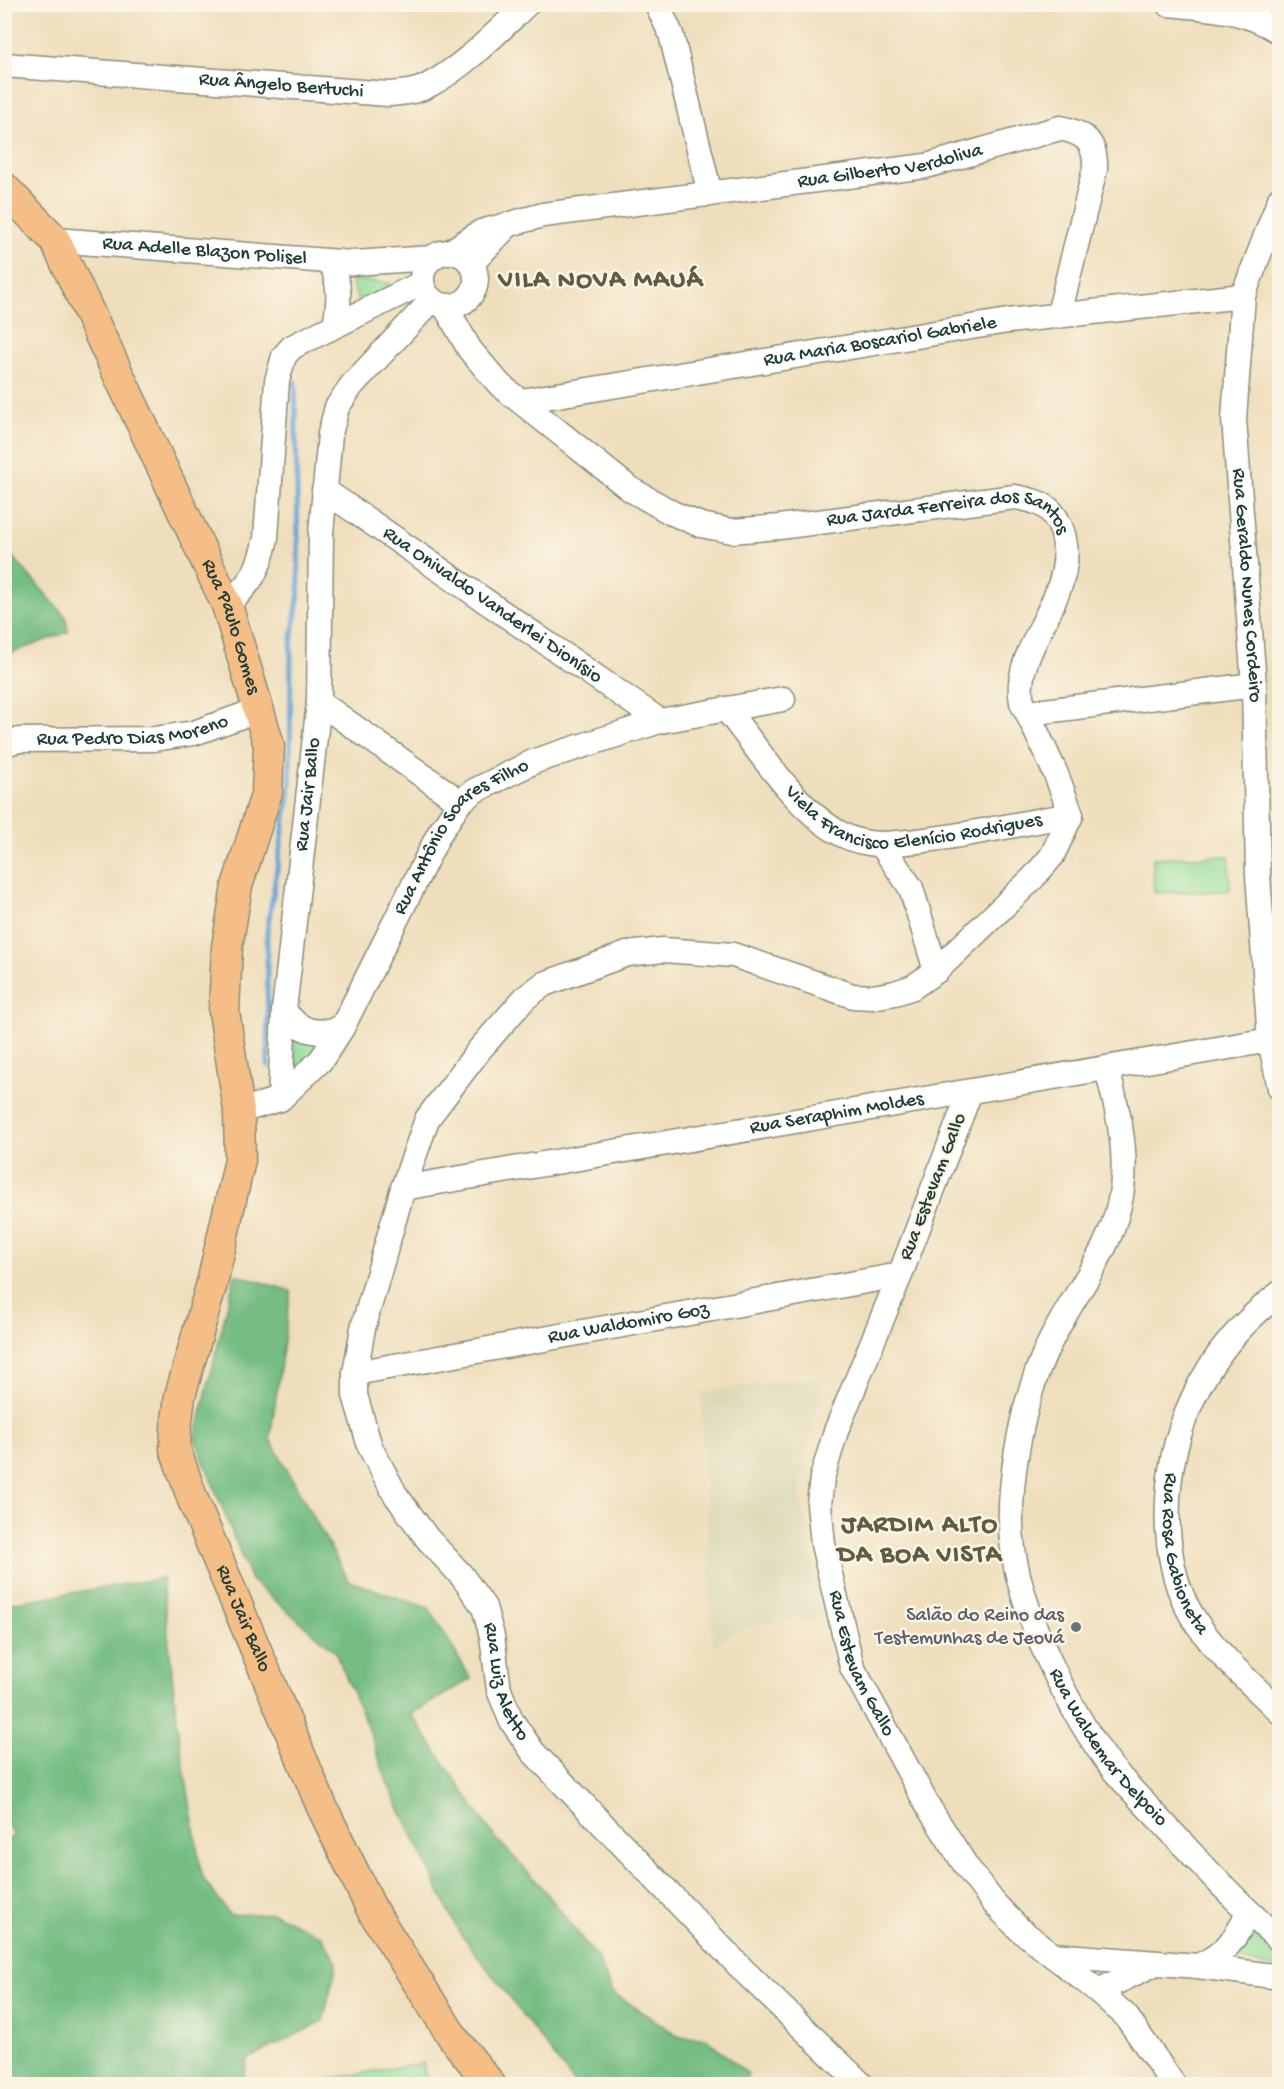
<svg xmlns="http://www.w3.org/2000/svg" width="1284" height="2089" font-family="'Gochi Hand',sans-serif">
  <style>
    .built { fill: #ddd9b7 }
    .green { fill: #91de9b; stroke: #588e68; stroke-width: 1.5 }
    .forest { fill: #74bd83; stroke: #4a7d5c; stroke-width: 1.5 }
    .lines { fill: none; stroke-linecap: round; stroke-linejoin: round }
    .stream { stroke: #61a1d4; stroke-width: 5 }
    .minor-casing { stroke: #878e78; stroke-width: 27 }
    .major-casing { stroke: #878e78; stroke-width: 33 }
    .minor { stroke: #fff; stroke-width: 24 }
    .major { stroke: #f6be87; stroke-width: 30 }
    .worship-dot { fill: #6b7280; stroke: #fcf5e5; stroke-width: 2 }
    .labels { text-anchor: middle; dominant-baseline: central; stroke-width: 5; stroke-linejoin: round; paint-order: stroke }
    .street-label { font-size: 20px; fill: #1f3d34; stroke: #fcf5e5 }
    .worship-label { font-size: 20px; fill: #5b616d; stroke: #fcf5e5; text-anchor: end }
    .district-label { font-size: 26px; font-weight: bold; letter-spacing: 1.5px; fill: #5d5d44; stroke: #fcf5e5 }
  </style>
  <rect width="100%" height="100%" fill="#fcf5e5"/>
  <filter id="ink" filterUnits="userSpaceOnUse"><feTurbulence type="fractalNoise" baseFrequency=".0167" numOctaves="2"/><feDisplacementMap in="SourceGraphic" scale="12" xChannelSelector="R" yChannelSelector="G"/><feConvolveMatrix kernelMatrix="1 2 1 2 8 2 1 2 1" color-interpolation-filters="sRGB"/></filter>
  <filter id="wash" filterUnits="userSpaceOnUse"><feTurbulence type="fractalNoise" baseFrequency=".008" numOctaves="4" result="noise"/><feDisplacementMap in="SourceGraphic" scale="24" xChannelSelector="R" yChannelSelector="G"/><feGaussianBlur stdDeviation="1.35" result="paint"/><feColorMatrix in="noise" values="0 0 0 0 0 0 0 0 0 0 0 0 0 0 0 0 0 1.4 0 .05"/><feComposite in="paint" operator="in"/></filter>
  <g filter="url(#wash)">
    <rect width="100%" height="100%" fill="#efdebc"/>
    <!-- built -->
    <path class="built" d="M 826,1376 L 804,1454 L 801,1496 L 823,1617 L 748,1626 L 713,1646 L 701,1392 Z"/>
    <!-- green -->
    <path class="green" d="M 351,280 L 389,283 L 387,289 L 358,300 Z
      M 1229,856 L 1230,891 L 1154,893 L 1153,858 Z
      M 294,1037 L 320,1044 L 304,1067 L 296,1067 Z
      M 1246,1927 L 1279,1953 L 1279,1970 L 1235,1958 Z
      M 423,2063 L 427,2084 L 328,2084 L 327,2079 Z"/>
    <!-- forest -->
    <path class="forest" d="M 5,548 L 66,617 L 68,632 L 8,654 L 5,659 Z
      M 235,1274 L 291,1291 L 270,1439 L 349,1581 L 429,1608 L 471,1679 L 411,1714 L 493,1835 L 541,1886 L 598,1959 L 613,1993 L 680,2037 L 706,2038 L 748,2075 L 742,2084 L 575,2084 L 458,1930 L 388,1784 L 370,1733 L 335,1651 L 251,1580 L 195,1439 Z
      M 162,1578 L 178,1730 L 201,1871 L 204,1880 L 230,1915 L 273,1913 L 322,1936 L 337,1963 L 323,2021 L 248,2059 L 242,2084 L 12,2084 L 4,2077 L 4,1843 L 14,1835 L 4,1819 L 5,1604 Z"/>
    <g class="lines">
      <!-- stream -->
      <path class="stream" d="M 268,1066 L 267,931 L 290,788 L 291,644 L 299,593 L 295,382"/>
    </g>
  </g>
  <g filter="url(#ink)">
    <g class="lines">
      <!-- minor casing -->
      <g class="minor-casing">
        <g id="minor">
          <path d="M 657,4 L 671,34 L 710,194"/>
          <path d="M 1168,4 C 1208,8 1245,9 1280,32"/>
          <path id="s1" d="M 4,65 L 388,94 C 402,93 417,92 429,85 C 465,66 497,32 527,4"/>
          <path id="s2" d="M 1280,199 L 1243,296 L 1234,419 L 1254,685 L 1258,875 L 1270,1040 L 1280,1088"/>
          <path id="s3" d="M 55,240 L 353,263 L 433,258"/>
          <circle cx="449" cy="279" r="27"/>
          <path id="s4" d="M 448,253 L 481,232 L 543,215 L 926,166 L 1060,128 C 1085,133 1096,142 1095,169 L 1059,314"/>
          <path d="M 331,262 C 340,284 340,301 335,324"/>
          <path d="M 471,264 L 508,225"/>
          <path id="s5" d="M 445,306 L 470,350 L 500,385 L 630,489 L 672,513 L 701,525 L 732,531 L 779,527 L 1015,497 C 1040,501 1053,506 1062,531 C 1082,594 1010,648 1022,702 C 1023,706 1026,710 1028,714 C 1037,733 1046,753 1055,772 C 1061,786 1066,801 1071,815 L 1052,856 L 1032,879 L 936,971 L 913,987 L 895,993 L 873,997 L 853,996 L 733,955 L 663,950 L 627,954 L 544,984 L 525,998 L 480,1049 L 427,1119 L 403,1188 L 363,1328 L 355,1373 L 355,1395 L 370,1447 L 395,1494 L 427,1538 L 462,1576 L 484,1607 L 492,1636 L 499,1690 L 511,1720 L 533,1752 L 745,1972 L 861,2084"/>
          <path id="s6" d="M 521,401 L 1008,321 L 1243,296"/>
          <path id="s7" d="M 324,490 L 660,721"/>
          <path d="M 227,605 C 251,583 259,571 266,538 L 277,381 L 284,356 L 292,347 L 422,283"/>
          <path d="M 319,702 L 460,802"/>
          <path id="s8" d="M 726,709 C 758,748 797,812 843,835 C 854,841 870,844 882,844 C 945,841 1009,825 1071,815"/>
          <path d="M 1028,713 L 1254,685"/>
          <path id="s9" d="M 4,744 L 19,740 L 154,739 L 194,733 L 258,710"/>
          <path d="M 881,844 L 911,888 L 936,971"/>
          <path d="M 284,1010 C 300,1033 316,1035 342,1028"/>
          <path id="s10" d="M 1107,1069 C 1124,1134 1135,1184 1104,1247 C 1086,1284 1060,1317 1044,1355 C 1021,1408 1005,1493 1013,1549 C 1022,1617 1072,1716 1113,1769 C 1129,1788 1147,1806 1164,1824 C 1201,1864 1238,1904 1280,1940"/>
          <path id="s11" d="M 970,1092 L 900,1275 L 836,1431 L 822,1478 L 819,1504 L 823,1544 L 852,1667 L 929,1808 L 966,1866 L 993,1902 L 1019,1929 L 1098,1991 L 1126,2016 L 1173,2084"/>
          <path id="s12" d="M 280,1099 L 284,1010 L 319,702 L 321,533 L 330,434 L 337,407 L 352,385 L 432,300"/>
          <path id="s13" d="M 239,1111 L 280,1099 L 321,1060 L 342,1028 L 439,834 L 460,802 L 474,791 L 535,761 L 660,721 L 783,699"/>
          <path id="s14" d="M 403,1188 L 1270,1040"/>
          <path id="s15" d="M 1280,1293 C 1203,1351 1163,1435 1168,1531 C 1170,1559 1176,1589 1191,1614 C 1213,1651 1249,1681 1280,1712"/>
          <path id="s16" d="M 355,1373 L 900,1275"/>
          <path d="M 1052,1955 L 1198,1966 L 1280,1977"/>
          <path d="M 1198,1966 C 1225,1954 1236,1939 1248,1912"/>
          <path d="M 1098,1991 L 1152,1965"/>
        </g>
      </g>
      <!-- major casing -->
      <g class="major-casing">
        <g id="major">
          <path id="s17" d="M 4,188 L 55,240 L 227,605 L 269,745 L 267,792 L 237,886 L 227,947 L 224,1011 L 239,1111 L 240,1160 L 212,1283 L 180,1396 L 176,1428 L 175,1449 L 193,1500 L 322,1807 L 372,1910 L 454,2039 L 490,2084"/>
        </g>
      </g>
      <!-- minor -->
      <use href="#minor" class="minor"/>
      <!-- major -->
      <use href="#major" class="major"/>
    </g>
  </g>
  <!-- markers -->
  <circle class="worship-dot" cx="1076" cy="1627" r="6"/>
  <g class="labels">
    <!-- street labels -->
    <g class="street-label">
      <text stroke="none"><textPath href="#s1" startOffset="278">Rua Ângelo Bertuchi</textPath></text>
      <text stroke="none"><textPath href="#s4" startOffset="454">Rua Gilberto Verdoliva</textPath></text>
      <text stroke="none"><textPath href="#s3" startOffset="150">Rua Adelle Blazon Polisel</textPath></text>
      <text stroke="none"><textPath href="#s6" startOffset="364">Rua Maria Boscariol Gabriele</textPath></text>
      <text stroke="none"><textPath href="#s5" startOffset="597">Rua Jarda Ferreira dos Santos</textPath></text>
      <text stroke="none"><textPath href="#s2" startOffset="394">Rua Geraldo Nunes Cordeiro</textPath></text>
      <text stroke="none"><textPath href="#s7" startOffset="204">Rua Onivaldo Vanderlei Dionísio</textPath></text>
      <text stroke="none"><textPath href="#s17" startOffset="498">Rua Paulo Gomes</textPath></text>
      <text stroke="none"><textPath href="#s9" startOffset="130">Rua Pedro Dias Moreno</textPath></text>
      <text stroke="none"><textPath href="#s12" startOffset="306">Rua Jair Ballo</textPath></text>
      <text stroke="none"><textPath href="#s8" startOffset="238">Viela Francisco Elenício Rodrigues</textPath></text>
      <text stroke="none"><textPath href="#s13" startOffset="368">Rua Antônio Soares Filho</textPath></text>
      <text stroke="none"><textPath href="#s14" startOffset="440">Rua Seraphim Moldes</textPath></text>
      <text transform="translate(934 1187) rotate(-69)">Rua Estevam Gallo</text>
      <text stroke="none"><textPath href="#s16" startOffset="278">Rua Waldomiro Goz</textPath></text>
      <text stroke="none"><textPath href="#s15" startOffset="300">Rua Rosa Gabioneta</textPath></text>
      <text stroke="none"><textPath href="#s17" startOffset="1524">Rua Jair Ballo</textPath></text>
      <text stroke="none"><textPath href="#s11" startOffset="606">Rua Estevam Gallo</textPath></text>
      <text stroke="none"><textPath href="#s5" startOffset="2440">Rua Luiz Aletto</textPath></text>
      <text stroke="none"><textPath href="#s10" startOffset="728">Rua Waldemar Delpoio</textPath></text>
    </g>
    <!-- worship labels -->
    <g class="worship-label">
      <text x="1064" y="1616">Salão do Reino das<tspan x="1064" dy="23">Testemunhas de Jeová</tspan></text>
    </g>
    <!-- district labels -->
    <g class="district-label">
      <text x="601" y="281">VILA NOVA MAUÁ</text>
      <text x="920" y="1526">JARDIM ALTO<tspan x="920" dy="30">DA BOA VISTA</tspan></text>
    </g>
  </g>
  <!-- margin -->
  <rect width="1284" height="2089" fill="none" stroke="#fcf5e5" stroke-width="24"/>
</svg>
